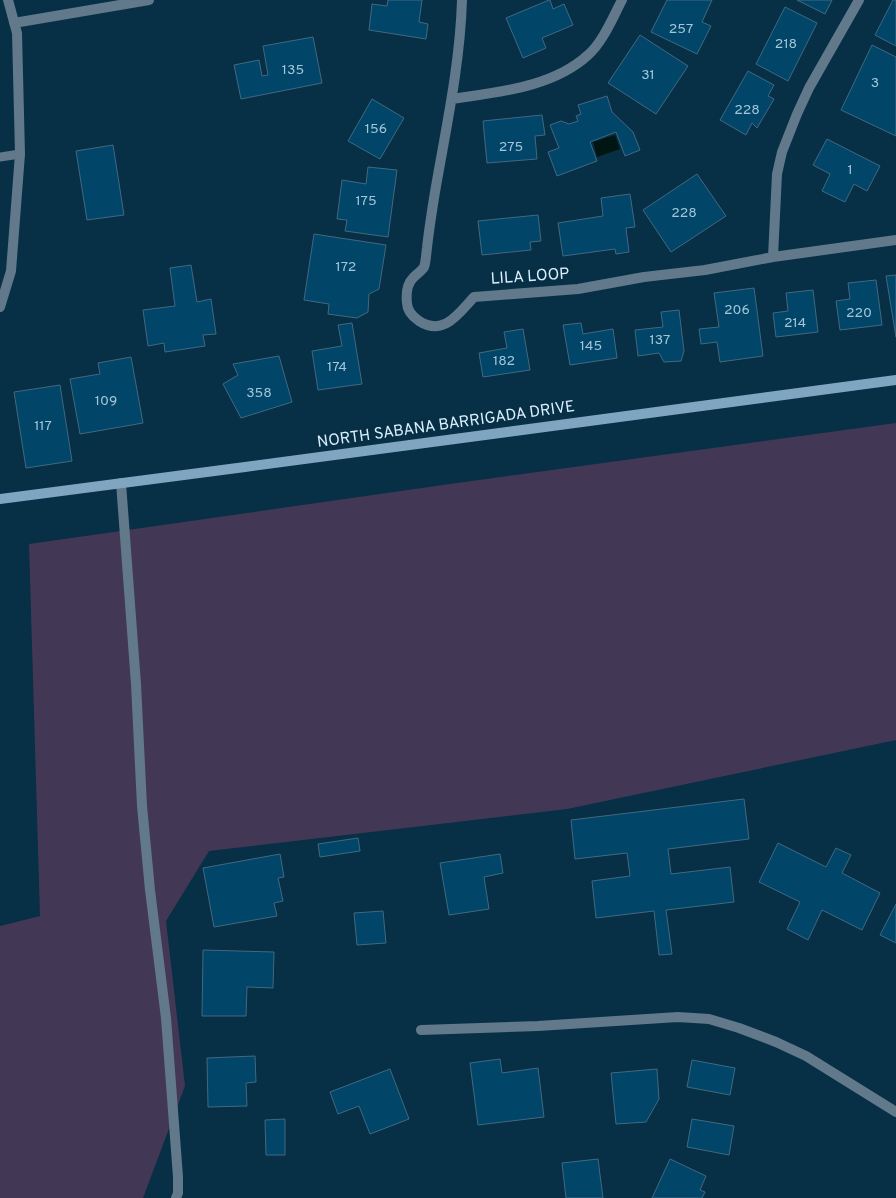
<svg xmlns="http://www.w3.org/2000/svg" width="896" height="1198" font-family="Overpass,sans-serif">
  <style>
    .green { fill: #423856 }
    .water { fill: #001612 }
    .building { fill: #014668; stroke: #426881 }
    .lines { fill: none; stroke-linecap: round; stroke-linejoin: round }
    .lane { stroke: #61798a; stroke-width: 9 }
    .street { stroke: #61798a; stroke-width: 10 }
    .secondary { stroke: #7fa5c0; stroke-width: 10 }
    .labels { text-anchor: middle; dominant-baseline: central; stroke-width: 5; stroke-linejoin: round; paint-order: stroke }
    .number-label { font-size: 14px; fill: #a4c6d8 }
    .street-label { font-size: 16px; fill: #dbf0fe; stroke: #072f45 }
  </style>
  <rect width="100%" height="100%" fill="#072f45"/>
  <!-- green -->
  <path class="green" d="M 896,423 L 896,740 L 567,809 L 209,851 L 166,921 L 185,1086 L 143,1198 L 0,1198 L 0,926 L 40,916 L 29,544 L 457,483 Z"/>
  <!-- water -->
  <path class="water" d="M 615,135 L 620,149 L 597,157 L 593,142 Z"/>
  <!-- building -->
  <path class="building" d="M 388,0 L 422,0 L 419,22 L 428,24 L 426,39 L 369,30 L 372,4 L 387,6 Z
    M 549,0 L 550,0 L 553,9 L 564,4 L 573,25 L 542,38 L 546,48 L 523,58 L 506,18 Z
    M 667,0 L 712,0 L 702,22 L 711,26 L 697,54 L 651,32 Z
    M 797,0 L 832,0 L 825,14 Z
    M 893,0 L 896,0 L 896,46 L 875,35 Z
    M 785,7 L 817,23 L 788,81 L 756,64 Z
    M 640,35 L 688,66 L 656,114 L 608,83 Z
    M 313,37 L 322,83 L 241,99 L 234,65 L 259,60 L 262,76 L 268,75 L 263,46 Z
    M 872,45 L 896,57 L 896,136 L 841,110 Z
    M 748,71 L 774,85 L 768,96 L 774,99 L 757,128 L 752,123 L 746,135 L 720,120 Z
    M 607,96 L 612,112 L 633,132 L 640,150 L 625,156 L 616,132 L 590,142 L 597,161 L 557,176 L 548,152 L 559,148 L 550,125 L 561,121 L 569,124 L 578,121 L 576,116 L 581,114 L 578,105 Z
    M 372,99 L 404,118 L 380,159 L 348,141 Z
    M 542,115 L 545,135 L 535,136 L 537,159 L 487,163 L 483,121 Z
    M 827,139 L 880,166 L 867,191 L 854,184 L 845,202 L 822,191 L 830,174 L 813,165 Z
    M 113,145 L 124,215 L 87,220 L 76,151 Z
    M 368,167 L 397,170 L 388,237 L 345,231 L 347,220 L 337,219 L 342,180 L 366,184 Z
    M 697,174 L 726,216 L 671,252 L 643,210 Z
    M 630,194 L 635,227 L 626,228 L 629,252 L 616,254 L 615,249 L 563,256 L 558,223 L 603,216 L 601,198 Z
    M 538,215 L 541,241 L 530,242 L 531,250 L 482,255 L 478,221 Z
    M 314,234 L 386,245 L 379,289 L 369,294 L 368,312 L 357,318 L 328,314 L 329,304 L 304,300 Z
    M 191,265 L 197,302 L 211,299 L 216,334 L 203,335 L 205,346 L 165,352 L 164,343 L 148,346 L 143,310 L 175,306 L 170,268 Z
    M 896,275 L 896,337 L 886,276 Z
    M 876,280 L 882,325 L 840,330 L 836,301 L 850,299 L 848,283 Z
    M 754,288 L 763,356 L 720,362 L 717,342 L 701,344 L 699,329 L 719,327 L 714,293 Z
    M 813,290 L 818,332 L 776,337 L 773,313 L 788,311 L 786,293 Z
    M 679,310 L 684,351 L 681,361 L 664,362 L 659,353 L 638,356 L 635,330 L 663,327 L 661,312 Z
    M 352,323 L 362,384 L 318,390 L 312,351 L 342,346 L 338,325 Z
    M 581,323 L 583,334 L 613,329 L 617,358 L 570,365 L 563,325 Z
    M 523,329 L 530,370 L 483,377 L 479,353 L 507,348 L 504,332 Z
    M 279,356 L 292,402 L 241,418 L 223,384 L 238,375 L 233,364 Z
    M 131,357 L 143,423 L 80,434 L 70,379 L 100,374 L 98,363 Z
    M 60,385 L 72,461 L 26,468 L 14,392 Z
    M 744,799 L 749,839 L 668,849 L 671,874 L 730,867 L 734,902 L 666,910 L 672,954 L 659,955 L 654,911 L 596,918 L 592,881 L 630,876 L 627,853 L 575,859 L 571,820 Z
    M 358,838 L 360,851 L 320,857 L 318,844 Z
    M 778,843 L 826,867 L 836,848 L 851,855 L 842,873 L 880,893 L 862,930 L 822,910 L 808,940 L 787,929 L 800,902 L 759,882 Z
    M 280,854 L 284,877 L 278,878 L 283,901 L 274,903 L 277,916 L 214,927 L 203,868 Z
    M 500,854 L 503,873 L 484,877 L 489,909 L 449,915 L 440,863 Z
    M 896,904 L 896,943 L 880,935 Z
    M 383,911 L 386,943 L 357,945 L 354,913 Z
    M 203,950 L 274,952 L 273,988 L 247,987 L 246,1016 L 202,1016 Z
    M 255,1056 L 256,1082 L 246,1083 L 247,1106 L 208,1107 L 207,1058 Z
    M 500,1059 L 502,1073 L 538,1068 L 544,1117 L 478,1125 L 470,1063 Z
    M 692,1060 L 735,1068 L 730,1095 L 687,1087 Z
    M 390,1069 L 409,1119 L 370,1134 L 359,1106 L 338,1114 L 330,1092 Z
    M 657,1069 L 659,1099 L 646,1122 L 616,1124 L 611,1073 Z
    M 285,1119 L 285,1155 L 266,1155 L 265,1120 Z
    M 692,1119 L 734,1126 L 729,1155 L 687,1147 Z
    M 598,1159 L 603,1198 L 566,1198 L 562,1163 Z
    M 670,1159 L 706,1176 L 700,1190 L 705,1192 L 702,1198 L 652,1198 Z"/>
  <g class="lines">
    <!-- lane -->
    <path class="lane" d="M 0,157 L 20,154"/>
    <!-- street -->
    <path class="street" d="M 462,0 C 460,65 446,128 435,192 C 432,211 429,229 427,248 C 426,254 426,262 424,267 C 422,271 416,274 413,278 C 407,284 406,294 407,303 C 407,311 412,316 419,321 C 444,337 459,313 474,297 L 578,289 L 644,277 L 705,270 L 773,257 L 896,240
      M 14,23 L 149,0
      M 452,99 C 497,92 552,88 588,55 C 603,42 613,17 622,0
      M 773,257 L 777,174 L 782,152 L 797,114 L 809,88 L 859,0
      M 0,307 L 11,271 L 20,154 L 17,33 L 8,0
      M 121,483 L 136,684 L 142,806 L 150,890 L 166,1018 L 178,1177 L 178,1193 L 176,1198
      M 421,1030 L 538,1026 L 678,1017 L 709,1019 L 739,1028 L 776,1042 L 806,1056 L 896,1112"/>
    <!-- secondary -->
    <path class="secondary" d="M 0,499 L 245,467 L 896,380"/>
  </g>
  <g class="labels">
    <!-- number labels -->
    <g class="number-label">
      <text x="681" y="29">257</text>
      <text x="786" y="44">218</text>
      <text x="293" y="70">135</text>
      <text x="648" y="75">31</text>
      <text x="875" y="83">3</text>
      <text x="747" y="110">228</text>
      <text x="376" y="129">156</text>
      <text x="511" y="147">275</text>
      <text x="850" y="170">1</text>
      <text x="366" y="201">175</text>
      <text x="684" y="213">228</text>
      <text x="346" y="267">172</text>
      <text x="737" y="310">206</text>
      <text x="859" y="313">220</text>
      <text x="795" y="323">214</text>
      <text x="660" y="340">137</text>
      <text x="591" y="346">145</text>
      <text x="504" y="361">182</text>
      <text x="337" y="367">174</text>
      <text x="259" y="393">358</text>
      <text x="106" y="401">109</text>
      <text x="43" y="426">117</text>
    </g>
    <!-- street labels -->
    <g class="street-label">
      <text transform="translate(530 277) rotate(-4)">LILA LOOP</text>
      <text transform="translate(446 425) rotate(-8)">NORTH SABANA BARRIGADA DRIVE</text>
    </g>
  </g>
</svg>
